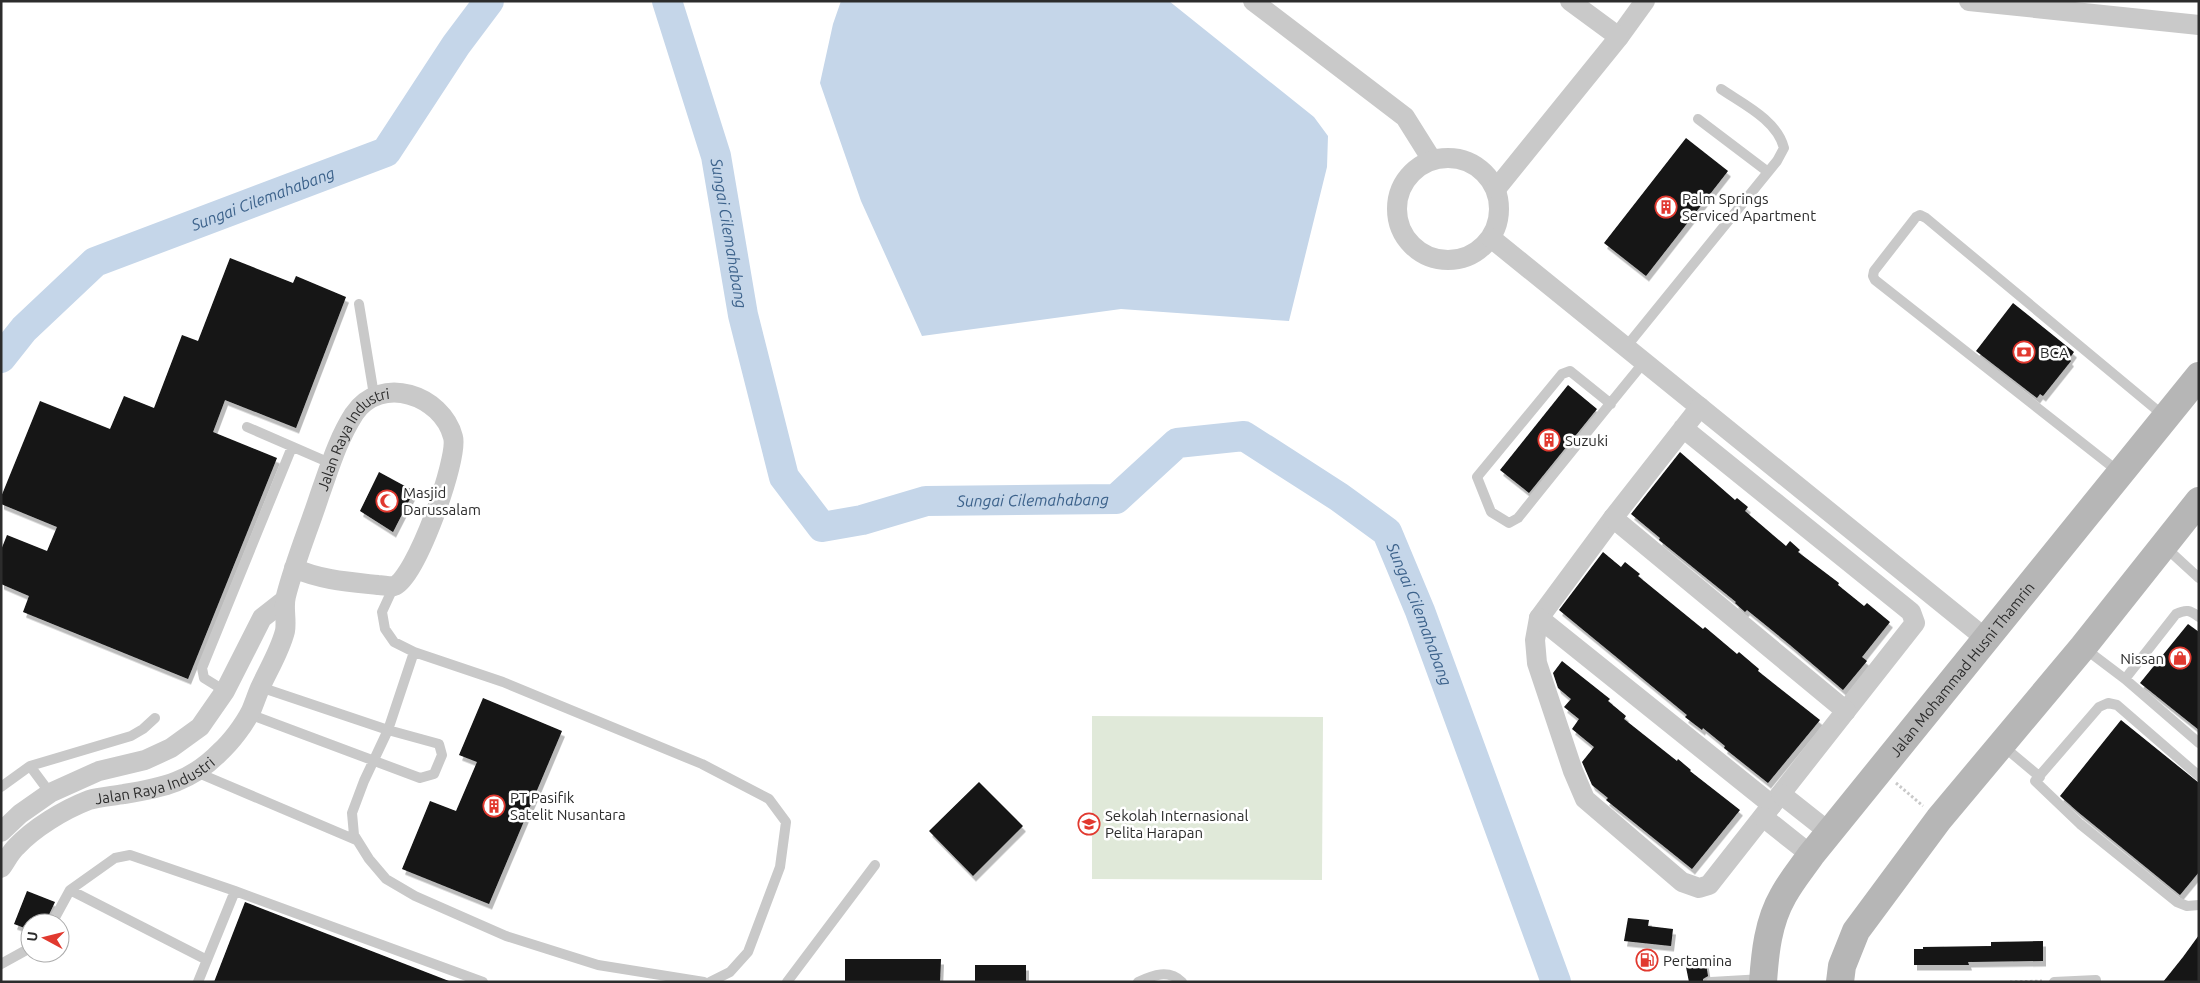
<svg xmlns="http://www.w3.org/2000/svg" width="2200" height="983" font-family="Ubuntu,sans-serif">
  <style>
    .green { fill: #e0e9d9 }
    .water { fill: #c5d6e9 }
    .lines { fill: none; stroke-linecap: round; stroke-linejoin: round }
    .river { stroke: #c5d6e9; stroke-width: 30 }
    .building { fill: #131313; filter: url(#shadow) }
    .path { stroke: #c9c9c9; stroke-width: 3; stroke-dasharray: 2.5 2.5; stroke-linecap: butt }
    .lane { stroke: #c9c9c9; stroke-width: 10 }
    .street { stroke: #c9c9c9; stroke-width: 20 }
    .secondary { stroke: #b6b6b6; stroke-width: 28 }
    .labels { text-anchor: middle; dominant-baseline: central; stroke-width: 5; stroke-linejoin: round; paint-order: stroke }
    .poi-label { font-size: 15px; fill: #2c2c2c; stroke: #fff; text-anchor: start }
    .street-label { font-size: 15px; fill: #2c2c2c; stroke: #fff }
    .water-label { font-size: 16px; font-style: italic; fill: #3c628b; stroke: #fff }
  </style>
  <defs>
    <filter id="shadow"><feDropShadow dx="3" dy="5.5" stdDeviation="0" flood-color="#0004"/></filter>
  </defs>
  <rect width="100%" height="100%" fill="#fff"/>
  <!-- green -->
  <path class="green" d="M 1092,716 L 1323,717 L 1322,880 L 1092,879 Z"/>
  <!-- water -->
  <path class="water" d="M 841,1 L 1169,1 L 1314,117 L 1328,136 L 1327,167 L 1289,321 L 1121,309 L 922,336 L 861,201 L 820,83 L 833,24 Z"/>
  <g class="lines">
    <!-- river -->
    <g class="river">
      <path id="s1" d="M 667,1 L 716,156 L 743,315 L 784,477 L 822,527 L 862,520 L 926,501 L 1116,499 L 1177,443 L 1244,436 L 1339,497 L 1387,532 L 1420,611 L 1556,982"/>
      <path id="s2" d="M 1,358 L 24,329 L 95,262 L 386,152 L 456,45 L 489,1"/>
    </g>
  </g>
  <!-- building -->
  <path class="building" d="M 1686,138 L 1728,171 L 1646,276 L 1604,243 Z
    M 230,258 L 293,283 L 296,276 L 346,297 L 296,428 L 225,400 L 213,432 L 277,458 L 188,679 L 23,612 L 29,596 L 1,584 L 1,550 L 7,535 L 47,551 L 57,527 L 1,504 L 1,497 L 40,401 L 110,429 L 124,396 L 154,408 L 182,335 L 198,341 Z
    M 2013,303 L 2074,352 L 2069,359 L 2071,361 L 2043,396 L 2040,394 L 2037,398 L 1976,351 Z
    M 1568,385 L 1597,409 L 1529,493 L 1500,470 Z
    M 1680,452 L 1735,500 L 1737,498 L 1748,507 L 1745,511 L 1786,546 L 1790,541 L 1800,550 L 1798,552 L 1839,583 L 1838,585 L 1864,606 L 1867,603 L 1890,622 L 1862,657 L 1867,661 L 1843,690 L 1790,645 L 1747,610 L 1745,612 L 1735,603 L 1736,602 L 1659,540 L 1660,538 L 1631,514 Z
    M 379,472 L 414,491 L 393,532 L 360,511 Z
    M 1603,552 L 1621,567 L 1625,562 L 1640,574 L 1638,576 L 1703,629 L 1705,627 L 1737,654 L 1739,652 L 1759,669 L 1758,671 L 1820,720 L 1768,783 L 1724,748 L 1725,746 L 1703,728 L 1702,730 L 1685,717 L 1687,715 L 1559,610 Z
    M 2188,624 L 2199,632 L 2199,730 L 2140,683 Z
    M 1562,661 L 1610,699 L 1608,701 L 1626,716 L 1624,719 L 1677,761 L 1678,759 L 1691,770 L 1690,771 L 1740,810 L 1692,869 L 1606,800 L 1608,798 L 1592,785 L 1582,762 L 1594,747 L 1572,729 L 1579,719 L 1564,707 L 1571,699 L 1558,688 L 1553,673 Z
    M 483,698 L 562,731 L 489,904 L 402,869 L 430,801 L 456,811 L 477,762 L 459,755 Z
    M 2121,720 L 2199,783 L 2199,872 L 2180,895 L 2078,812 L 2060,796 Z
    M 979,782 L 1023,826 L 973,876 L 929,831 Z
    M 27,891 L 55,902 L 45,923 L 30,923 L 30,930 L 14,924 Z
    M 245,902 L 449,981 L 449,982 L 214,982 Z
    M 1628,918 L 1649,920 L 1648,926 L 1673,929 L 1671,946 L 1624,941 Z
    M 2199,935 L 2199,982 L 2163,982 L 2183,957 Z
    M 2043,941 L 2043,961 L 1968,962 L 1969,965 L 1914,965 L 1914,949 L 1923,949 L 1923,947 L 1991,946 L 1991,942 Z
    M 1705,958 L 1708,976 L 1703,979 L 1703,982 L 1689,982 L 1685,962 Z
    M 845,959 L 941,959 L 940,982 L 845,982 Z
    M 975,965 L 1026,965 L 1026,982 L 975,982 Z"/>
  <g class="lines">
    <!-- path -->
    <path class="path" d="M 1896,783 L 1923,806
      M 2010,982 L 2042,981"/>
    <!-- lane -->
    <path class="lane" d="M 1698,119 L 1768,172
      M 359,304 L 374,395
      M 1626,347 L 1777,161 L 1784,148 C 1777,120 1743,104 1721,89
      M 1611,404 L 1570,371 L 1562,374 L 1477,477 L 1491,512 L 1509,523 L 1518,518 C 1560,466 1602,413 1645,361
      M 247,427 L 330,463
      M 2119,472 L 1875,280 L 1873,276 L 1874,271 L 1916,217 L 1920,215 L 1926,218 L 2164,416
      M 2164,546 L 2199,578
      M 394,586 L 382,612 L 385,629 L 394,642 L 414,652 L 503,682 L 702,764 L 769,799 L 786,822 L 780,867 L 748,952 L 730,972 L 710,982
      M 2084,648 L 2125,679 L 2176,614 C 2186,609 2190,610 2199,617
      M 414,652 L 388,730 L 364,781 L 352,813 L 354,835 L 369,859 L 386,879 L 415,896 L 506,936 L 598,965 L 704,982
      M 2125,679 L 2199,743
      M 225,691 L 204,678 L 202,668 L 292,447
      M 249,714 L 420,778 L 434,774 L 442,755 L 439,744 L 388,730 L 260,687
      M 2003,746 L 2040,777
      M 30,766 L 131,736 L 143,729 L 155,718
      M 196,772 L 356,840
      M 2199,776 L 2117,705 L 2108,703 L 2099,707 L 2035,781 L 2080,824 L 2177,902 L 2187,906 L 2199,905
      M 1,787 L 30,766 L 50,793
      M 70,890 L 207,960
      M 52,923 L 70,890 L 115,858 L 130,855 L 235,891 L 483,982
      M 1,964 L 30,948
      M 198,982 L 235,891
      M 787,982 L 875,865
      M 1138,982 C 1153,975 1169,969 1182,982
      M 1711,982 L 1763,979
      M 2054,982 L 2096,980 L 2096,982"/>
    <!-- street -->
    <g class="street">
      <path d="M 1253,1 L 1405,117 L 1432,160"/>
      <path d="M 1969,1 L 2199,25"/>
      <path d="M 1619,37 L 1645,1"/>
      <circle cx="1448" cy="209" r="51"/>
      <path d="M 1496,189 L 1619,37 L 1570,1"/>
      <path d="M 1491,238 L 1985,638"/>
      <path d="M 1683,428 L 1911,612 L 1915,623 L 1709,885 L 1699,888 L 1682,882 L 1585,799 L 1573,771 L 1537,663 L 1535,640 L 1539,618 L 1613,518 L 1700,407"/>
      <path d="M 1613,518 L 1846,711"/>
      <path d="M 1539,618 L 1772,805"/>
      <path d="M 1781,794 L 1829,832"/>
      <path d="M 1763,817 L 1811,855"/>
      <path d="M 1,832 L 20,814 L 50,793 L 99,771 L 145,760 L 171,748 L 200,727 L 225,691 L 262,618 L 285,600"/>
      <path id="s3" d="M 1,868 C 6,861 10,853 16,847 C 34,828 63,810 89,800 C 99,797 113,796 124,794 C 163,788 192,781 220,752 C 231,742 244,725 251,711 C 254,704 257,695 260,688 C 268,670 280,651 285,631 C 287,620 283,607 286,596 C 295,561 309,528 320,494 C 330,466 338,439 354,414 C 381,374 442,395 453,437 C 459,458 415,580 394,586 C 390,587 383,585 378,585 C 350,582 320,580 294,568"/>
    </g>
    <!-- secondary -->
    <g class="secondary">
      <path id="s4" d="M 1763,982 C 1765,953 1768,922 1783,896 C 1791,881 1802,868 1811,855 L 2199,376"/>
      <path d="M 1840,982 L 1842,966 L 1856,931 L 1939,819 L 2083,647 L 2199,501"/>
    </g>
  </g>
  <!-- icons -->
  <defs>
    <g id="building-ring" transform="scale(1.125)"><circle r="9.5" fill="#fff" stroke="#e1392f" stroke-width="1.5"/><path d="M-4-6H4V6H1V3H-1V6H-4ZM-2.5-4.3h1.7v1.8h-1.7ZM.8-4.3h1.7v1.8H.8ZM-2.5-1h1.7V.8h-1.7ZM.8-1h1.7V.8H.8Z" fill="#e1392f"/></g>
    <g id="bank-ring" transform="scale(1.125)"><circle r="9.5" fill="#fff" stroke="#e1392f" stroke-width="1.5"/><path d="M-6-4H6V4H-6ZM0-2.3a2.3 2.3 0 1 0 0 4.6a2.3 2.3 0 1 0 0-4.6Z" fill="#e1392f"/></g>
    <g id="mosque-ring" transform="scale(1.125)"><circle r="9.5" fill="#fff" stroke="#e1392f" stroke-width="1.5"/><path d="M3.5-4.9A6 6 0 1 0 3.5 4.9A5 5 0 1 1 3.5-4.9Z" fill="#e1392f"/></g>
    <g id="shop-ring" transform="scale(1.125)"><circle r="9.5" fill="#fff" stroke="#e1392f" stroke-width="1.5"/><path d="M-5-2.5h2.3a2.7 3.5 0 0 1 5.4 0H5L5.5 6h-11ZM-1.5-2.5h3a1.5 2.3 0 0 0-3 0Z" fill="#e1392f"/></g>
    <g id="school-ring" transform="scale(1.125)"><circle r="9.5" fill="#fff" stroke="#e1392f" stroke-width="1.5"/><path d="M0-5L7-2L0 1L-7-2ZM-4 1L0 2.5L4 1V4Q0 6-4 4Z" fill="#e1392f"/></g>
    <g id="fuel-ring" transform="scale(1.125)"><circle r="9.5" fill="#fff" stroke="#e1392f" stroke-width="1.5"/><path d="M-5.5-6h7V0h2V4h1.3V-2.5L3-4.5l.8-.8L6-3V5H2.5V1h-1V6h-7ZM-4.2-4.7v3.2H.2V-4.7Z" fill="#e1392f"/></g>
  </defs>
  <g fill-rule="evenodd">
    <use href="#building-ring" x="1666" y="207"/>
    <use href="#bank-ring" x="2024" y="352"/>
    <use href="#building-ring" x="1549" y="440"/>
    <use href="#mosque-ring" x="387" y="501"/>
    <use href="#shop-ring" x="2180" y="658"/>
    <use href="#building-ring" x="494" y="806"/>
    <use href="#school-ring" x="1089" y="824"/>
    <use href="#fuel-ring" x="1647" y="960"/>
  </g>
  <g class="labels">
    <!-- poi labels -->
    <g class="poi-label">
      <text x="1682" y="198">Palm Springs<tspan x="1682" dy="17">Serviced Apartment</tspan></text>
      <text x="2040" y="352">BCA</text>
      <text x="1565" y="440">Suzuki</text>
      <text x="403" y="492">Masjid<tspan x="403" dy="17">Darussalam</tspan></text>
      <text x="2164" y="658" text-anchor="end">Nissan</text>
      <text x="510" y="797">PT Pasifik<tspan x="510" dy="17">Satelit Nusantara</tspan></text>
      <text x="1105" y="815">Sekolah Internasional<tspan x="1105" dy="17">Pelita Harapan</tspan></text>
      <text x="1663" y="960">Pertamina</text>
    </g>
    <!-- street labels -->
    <g class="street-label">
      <text stroke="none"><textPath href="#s3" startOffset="604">Jalan Raya Industri</textPath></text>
      <text stroke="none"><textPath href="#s4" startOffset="378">Jalan Mohammad Husni Thamrin</textPath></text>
      <text stroke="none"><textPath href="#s3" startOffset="182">Jalan Raya Industri</textPath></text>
    </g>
    <!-- water labels -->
    <g class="water-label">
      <text stroke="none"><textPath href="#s2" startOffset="314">Sungai Cilemahabang</textPath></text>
      <text stroke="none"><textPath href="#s1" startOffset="241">Sungai Cilemahabang</textPath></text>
      <text stroke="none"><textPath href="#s1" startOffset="768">Sungai Cilemahabang</textPath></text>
      <text stroke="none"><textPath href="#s1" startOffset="1262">Sungai Cilemahabang</textPath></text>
    </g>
  </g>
  <!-- border -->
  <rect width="2200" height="983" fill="none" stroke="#2c2c2c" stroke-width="5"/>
  <!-- north arrow -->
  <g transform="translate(45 938) rotate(277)"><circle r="24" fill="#ffffff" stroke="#ababab"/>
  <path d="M0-4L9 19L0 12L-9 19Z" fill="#e1392f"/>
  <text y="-8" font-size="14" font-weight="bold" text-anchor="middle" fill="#2c2c2c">U</text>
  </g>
</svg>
